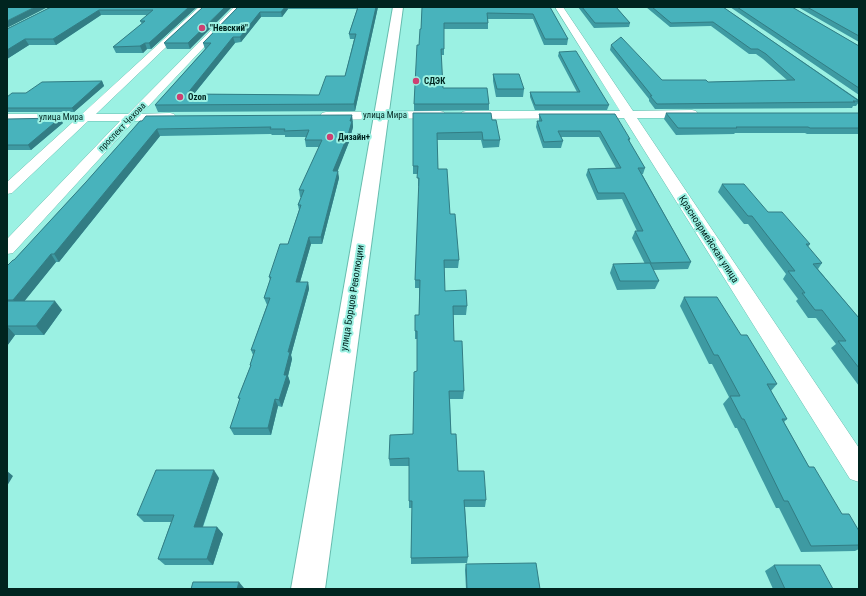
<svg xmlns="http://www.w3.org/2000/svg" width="866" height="596" font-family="'Roboto Condensed',sans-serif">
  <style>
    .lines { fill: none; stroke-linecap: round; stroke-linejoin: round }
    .minor-casing { stroke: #67bdaf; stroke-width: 1 }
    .major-casing { stroke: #67bdaf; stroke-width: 2 }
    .minor { fill: #fff; fill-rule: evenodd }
    .major { fill: #fff; fill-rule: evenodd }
    .wall { fill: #3e9aa2; fill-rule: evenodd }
    .shaded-wall { fill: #327d84 }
    .building { fill: #48b3bc; stroke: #327d84 }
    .poi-dot { fill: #cd4072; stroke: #9bf1e3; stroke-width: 1.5 }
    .labels { text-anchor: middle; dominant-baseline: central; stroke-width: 4; stroke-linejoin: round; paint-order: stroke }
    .far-poi-label { font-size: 9px; font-weight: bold; fill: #00241f; stroke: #9bf1e3; text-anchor: start }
    .far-street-label { font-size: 9px; fill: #00241f; stroke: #9bf1e3 }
    .street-label { font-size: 10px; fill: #00241f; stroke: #9bf1e3 }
  </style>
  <rect width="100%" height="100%" fill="#9bf1e3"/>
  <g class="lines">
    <!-- minor casing -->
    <g class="minor-casing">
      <path id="minor" d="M 199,7 L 208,7 L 96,114 L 128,114 L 234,7 L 242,7 L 141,114 L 170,113 L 174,114 L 176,117 L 174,120 L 134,121 L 13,253 L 7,254 L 7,239 L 120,121 L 88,121 L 12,193 L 7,194 L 7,182 L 74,121 L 7,122 L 7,114 L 82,114 Z
        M 555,7 L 563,7 L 633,111 L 692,110 L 696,111 L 698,114 L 696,117 L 692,118 L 637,118 L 859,448 L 859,482 L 850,479 L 624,118 L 466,119 L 462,118 L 460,115 L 462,112 L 466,111 L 620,111 Z
        M 440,111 L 444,112 L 446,115 L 444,118 L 326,120 L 322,119 L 320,116 L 322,113 L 326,112 Z"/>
    </g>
    <!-- major casing -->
    <g class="major-casing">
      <path id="major" d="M 393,7 L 403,7 L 325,589 L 291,589 Z"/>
    </g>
    <!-- minor -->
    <use href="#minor" class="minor"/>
    <!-- major -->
    <use href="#major" class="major"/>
  </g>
  <!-- wall -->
  <path class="wall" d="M 51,7 L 197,7 L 151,49 L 147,49 L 143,53 L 116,53 L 113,47 L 142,24 L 140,21 L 147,15 L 101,15 L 56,45 L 29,45 L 7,59 L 7,29 Z
    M 203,7 L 190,49 L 167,49 L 164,43 Z
    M 238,7 L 378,7 L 355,111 L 158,112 L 155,105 L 205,49 L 203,43 ZM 288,9 L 357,9 L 349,34 L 350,39 L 354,39 L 345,76 L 319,95 L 194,94 L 235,43 L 241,42 L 261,17 L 282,17 Z
    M 550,7 L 568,39 L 567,45 L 544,45 L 533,19 L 488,19 L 488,29 L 444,29 L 444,55 L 441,55 L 443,88 L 489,104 L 489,110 L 414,111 L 414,104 L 421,29 L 422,9 Z
    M 578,7 L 616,7 L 630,23 L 629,27 L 594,28 Z
    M 646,7 L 723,7 L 859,100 L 859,102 L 856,106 L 853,106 L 852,108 L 655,109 L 649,101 L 649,99 L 610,50 L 611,45 L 662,80 L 708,82 L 787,80 L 763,59 L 756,54 L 749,54 L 711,26 L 670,27 Z
    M 730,7 L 792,7 L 859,46 L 859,95 Z
    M 798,7 L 859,7 L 859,42 Z
    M 559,52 L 609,105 L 607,110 L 535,110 L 530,97 L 530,92 L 577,92 L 558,56 Z
    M 493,74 L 524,89 L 523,97 L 496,97 L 493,81 Z
    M 102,81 L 104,86 L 74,112 L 7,112 L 7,97 Z
    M 413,113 L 492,120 L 500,140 L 499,147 L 483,148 L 481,140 L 437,140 L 438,169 L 450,214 L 459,260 L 458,268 L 444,268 L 445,291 L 467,306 L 466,315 L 453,315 L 454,341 L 464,391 L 463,399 L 450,399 L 451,434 L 458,471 L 486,500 L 485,507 L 465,507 L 468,557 L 467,563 L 411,564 L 411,558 L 412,508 L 409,508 L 409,466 L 390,466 L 389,459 L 413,434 L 417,371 L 417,339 L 415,339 L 415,331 L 419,315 L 419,288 L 415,288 L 415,280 L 419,186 L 418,186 L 418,174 L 413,174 Z
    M 666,113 L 859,113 L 859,134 L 807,134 L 805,133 L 735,133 L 734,134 L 676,135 L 664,119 Z
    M 539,114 L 630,139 L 629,142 L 645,168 L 643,174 L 642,174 L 691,262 L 688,269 L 653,270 L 659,281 L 655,289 L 617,290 L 610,273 L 613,264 L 645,264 L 632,238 L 635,231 L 637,231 L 622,199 L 597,200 L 586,175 L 588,169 L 616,168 L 599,137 L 561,137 L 563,141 L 561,148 L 543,148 L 536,127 L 537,121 L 539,121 Z
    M 352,115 L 353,127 L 349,142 L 337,171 L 339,178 L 322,244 L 311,244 L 300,282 L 308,282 L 309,289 L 291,355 L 292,359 L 288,376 L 290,382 L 282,407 L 278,406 L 271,435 L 234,435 L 230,428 L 240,400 L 238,398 L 250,367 L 250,365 L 253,355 L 251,350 L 267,305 L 264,298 L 270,280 L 269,277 L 288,244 L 299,210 L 298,205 L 301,197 L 300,197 L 299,190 L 319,147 L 306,147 L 305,140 L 306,137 L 285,137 L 285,135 L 272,135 L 271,134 L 160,136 L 59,262 L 56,262 L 24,301 L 62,310 L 44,335 L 15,335 L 7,346 L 7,266 L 14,260 L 86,182 L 140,121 Z
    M 7,119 L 63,123 L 31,150 L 7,150 Z
    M 722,184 L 768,212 L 810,244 L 808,247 L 822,263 L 818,269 L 859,318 L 859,386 L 831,348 L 836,344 L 816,318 L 808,318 L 796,301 L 798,299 L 783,279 L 786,274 L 748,224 L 744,224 L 718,192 Z
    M 684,297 L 741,335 L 777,384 L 771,391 L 787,419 L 784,422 L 809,467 L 842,514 L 859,531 L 859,549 L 855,551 L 801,552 L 779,508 L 776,508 L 737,428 L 735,428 L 723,404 L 729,397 L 712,364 L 709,364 L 680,306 Z
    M 219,478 L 203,527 L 217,527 L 223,534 L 213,565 L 165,565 L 158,559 L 171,522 L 144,522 L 137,515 Z
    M 466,564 L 540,589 L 466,589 L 465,570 Z
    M 774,565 L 833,589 L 773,589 L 765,571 Z"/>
  <!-- shaded-wall -->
  <path class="shaded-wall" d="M 35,7 L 48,7 L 7,28 L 7,21 Z
    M 189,7 L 197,7 L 151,49 L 149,43 Z
    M 225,7 L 232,7 L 190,49 L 188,43 Z
    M 285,7 L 287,7 L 288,9 L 282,17 L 281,12 Z
    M 376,7 L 378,7 L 355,111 L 354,104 Z
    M 99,10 L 101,15 L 56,45 L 53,39 Z
    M 260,12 L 261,17 L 241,42 L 240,37 Z
    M 233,37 L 235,43 L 189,100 L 187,94 Z
    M 25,39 L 29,45 L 7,59 L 7,50 Z
    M 145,43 L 147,49 L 143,53 L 140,46 Z
    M 102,81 L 104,86 L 74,112 L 72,108 Z
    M 352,115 L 353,127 L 349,142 L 335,178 L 333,171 Z
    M 60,118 L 63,123 L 31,150 L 28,145 Z
    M 157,129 L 160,136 L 59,262 L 54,254 Z
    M 338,171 L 339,178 L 322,244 L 321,237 Z
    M 309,237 L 311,244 L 298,289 L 296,282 Z
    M 51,254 L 56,262 L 19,308 L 13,300 Z
    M 308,282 L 309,289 L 291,355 L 292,359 L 288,376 L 290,382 L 282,407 L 279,400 L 288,352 Z
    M 55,301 L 62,310 L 44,335 L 36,326 Z
    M 7,326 L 15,335 L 7,346 Z
    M 275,399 L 278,406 L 271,435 L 268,428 Z
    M 214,470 L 219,478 L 200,534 L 194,527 Z
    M 7,471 L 13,476 L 7,486 Z
    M 217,527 L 223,534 L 213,565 L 207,559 Z
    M 239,582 L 244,588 L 244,589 L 237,589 Z"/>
  <!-- building -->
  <path class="building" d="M 7,7 L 35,7 L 7,21 Z
    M 51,7 L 189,7 L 149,43 L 145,43 L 140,46 L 113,47 L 145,21 L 140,21 L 153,10 L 99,10 L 53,39 L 25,39 L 7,50 L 7,29 Z
    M 203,7 L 225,7 L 188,43 L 164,43 Z
    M 238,7 L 285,7 L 281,12 L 260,12 L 240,37 L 233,37 L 187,94 L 319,95 L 326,76 L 345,76 L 356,34 L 349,34 L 358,7 L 376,7 L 354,104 L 155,105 L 211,43 L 203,43 Z
    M 422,7 L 550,7 L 568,39 L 545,39 L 533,14 L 487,13 L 488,23 L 444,23 L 444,49 L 441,49 L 443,88 L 487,88 L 489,104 L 414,104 L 417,45 L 419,45 L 420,29 L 421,29 Z
    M 582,7 L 616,7 L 630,23 L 595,23 Z
    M 652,7 L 723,7 L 859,101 L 853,101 L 855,102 L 657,104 L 650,96 L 652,96 L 611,45 L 621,37 L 662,80 L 706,80 L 708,82 L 795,80 L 766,54 L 758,49 L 751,49 L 713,22 L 671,23 Z
    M 737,7 L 792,7 L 859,46 L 859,88 Z
    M 807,7 L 859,7 L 859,36 Z
    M 576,51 L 609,105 L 535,105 L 530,92 L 580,92 L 559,52 Z
    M 493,74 L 519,74 L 524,89 L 497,89 Z
    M 102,81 L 72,108 L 7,108 L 7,97 L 12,93 L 26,93 L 42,82 Z
    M 413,113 L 491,113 L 492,120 L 496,120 L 500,140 L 483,140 L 482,132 L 437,133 L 438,169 L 447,169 L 450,214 L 455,214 L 459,260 L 444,260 L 445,291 L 466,290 L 467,306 L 453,306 L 454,341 L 462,341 L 464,391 L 449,391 L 451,434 L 456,434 L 458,471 L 484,471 L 486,500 L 464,500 L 468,557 L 411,558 L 412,501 L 409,501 L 409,458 L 389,459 L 390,435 L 413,434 L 414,372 L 417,371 L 417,331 L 415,331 L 415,315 L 419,315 L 420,280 L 415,280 L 419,178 L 417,178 L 418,166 L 413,166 Z
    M 666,113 L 859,113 L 859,128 L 810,128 L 808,127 L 736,127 L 737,128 L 678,128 Z
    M 539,114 L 615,114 L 630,139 L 628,139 L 645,168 L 638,168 L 691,262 L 651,263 L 635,231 L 643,231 L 624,193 L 598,193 L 588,169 L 621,168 L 600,131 L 558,131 L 563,141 L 544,142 L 537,121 L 542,121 Z
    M 352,115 L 350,121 L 352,121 L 348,135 L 333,171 L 338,171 L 321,237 L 309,237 L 296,282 L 308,282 L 288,352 L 290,352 L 284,375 L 287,375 L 279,400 L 275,399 L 268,428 L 230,428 L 240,398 L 238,398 L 251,365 L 250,365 L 255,350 L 251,350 L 270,298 L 264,298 L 271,277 L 269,277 L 280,244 L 288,244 L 301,205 L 298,205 L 304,190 L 299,190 L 322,140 L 305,140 L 309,130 L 284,131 L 285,129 L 270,129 L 271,127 L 157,129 L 54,254 L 51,254 L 13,300 L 7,300 L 7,266 L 13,260 L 14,260 L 86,182 L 140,121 L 142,121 L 146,116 Z
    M 60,118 L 28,145 L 7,145 L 7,119 Z
    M 722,184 L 744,184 L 768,212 L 782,212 L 810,244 L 806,244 L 822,263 L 813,264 L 859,318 L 859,368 L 838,341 L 846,341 L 822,310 L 815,310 L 802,293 L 805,293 L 788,271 L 795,271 L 752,216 L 748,216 Z
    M 650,263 L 659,281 L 620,281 L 613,264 Z
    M 684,297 L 717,297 L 741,335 L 747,335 L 777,384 L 767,384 L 787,419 L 782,419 L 809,467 L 814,467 L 842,514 L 849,514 L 859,531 L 859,545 L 811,546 L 788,501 L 784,501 L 744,419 L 742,419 L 730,396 L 740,396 L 718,355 L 714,355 Z
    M 7,301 L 55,301 L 36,326 L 7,326 Z
    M 156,470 L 214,470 L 194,527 L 217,527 L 207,559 L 158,559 L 174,515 L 137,515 Z
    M 536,563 L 540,589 L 467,589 L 466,564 Z
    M 774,565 L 820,565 L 833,589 L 785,589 Z
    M 193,582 L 239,582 L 237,589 L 191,589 Z"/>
  <!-- markers -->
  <g class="poi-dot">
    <circle cx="202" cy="28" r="4"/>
    <circle cx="416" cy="81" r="4"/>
    <circle cx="180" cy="97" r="4"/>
    <circle cx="330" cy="137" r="4"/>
  </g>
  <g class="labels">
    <!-- far-poi labels -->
    <g class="far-poi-label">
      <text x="210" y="28">"Невский"</text>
      <text x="424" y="81">СДЭК</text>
      <text x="188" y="97">Ozon</text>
      <text x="338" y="137">Дизайн+</text>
    </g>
    <!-- far-street labels -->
    <g class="far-street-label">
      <text x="385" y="115">улица Мира</text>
      <text x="61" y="117">улица Мира</text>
      <text transform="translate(122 127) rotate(-46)">проспект Чехова</text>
    </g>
    <!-- street labels -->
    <g class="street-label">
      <text transform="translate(709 239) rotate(57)">Красноармейская улица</text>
      <text transform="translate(352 298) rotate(-81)">улица Борцов Революции</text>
    </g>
  </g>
  <!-- border -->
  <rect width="866" height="596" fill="none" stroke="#00241f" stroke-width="16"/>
</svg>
